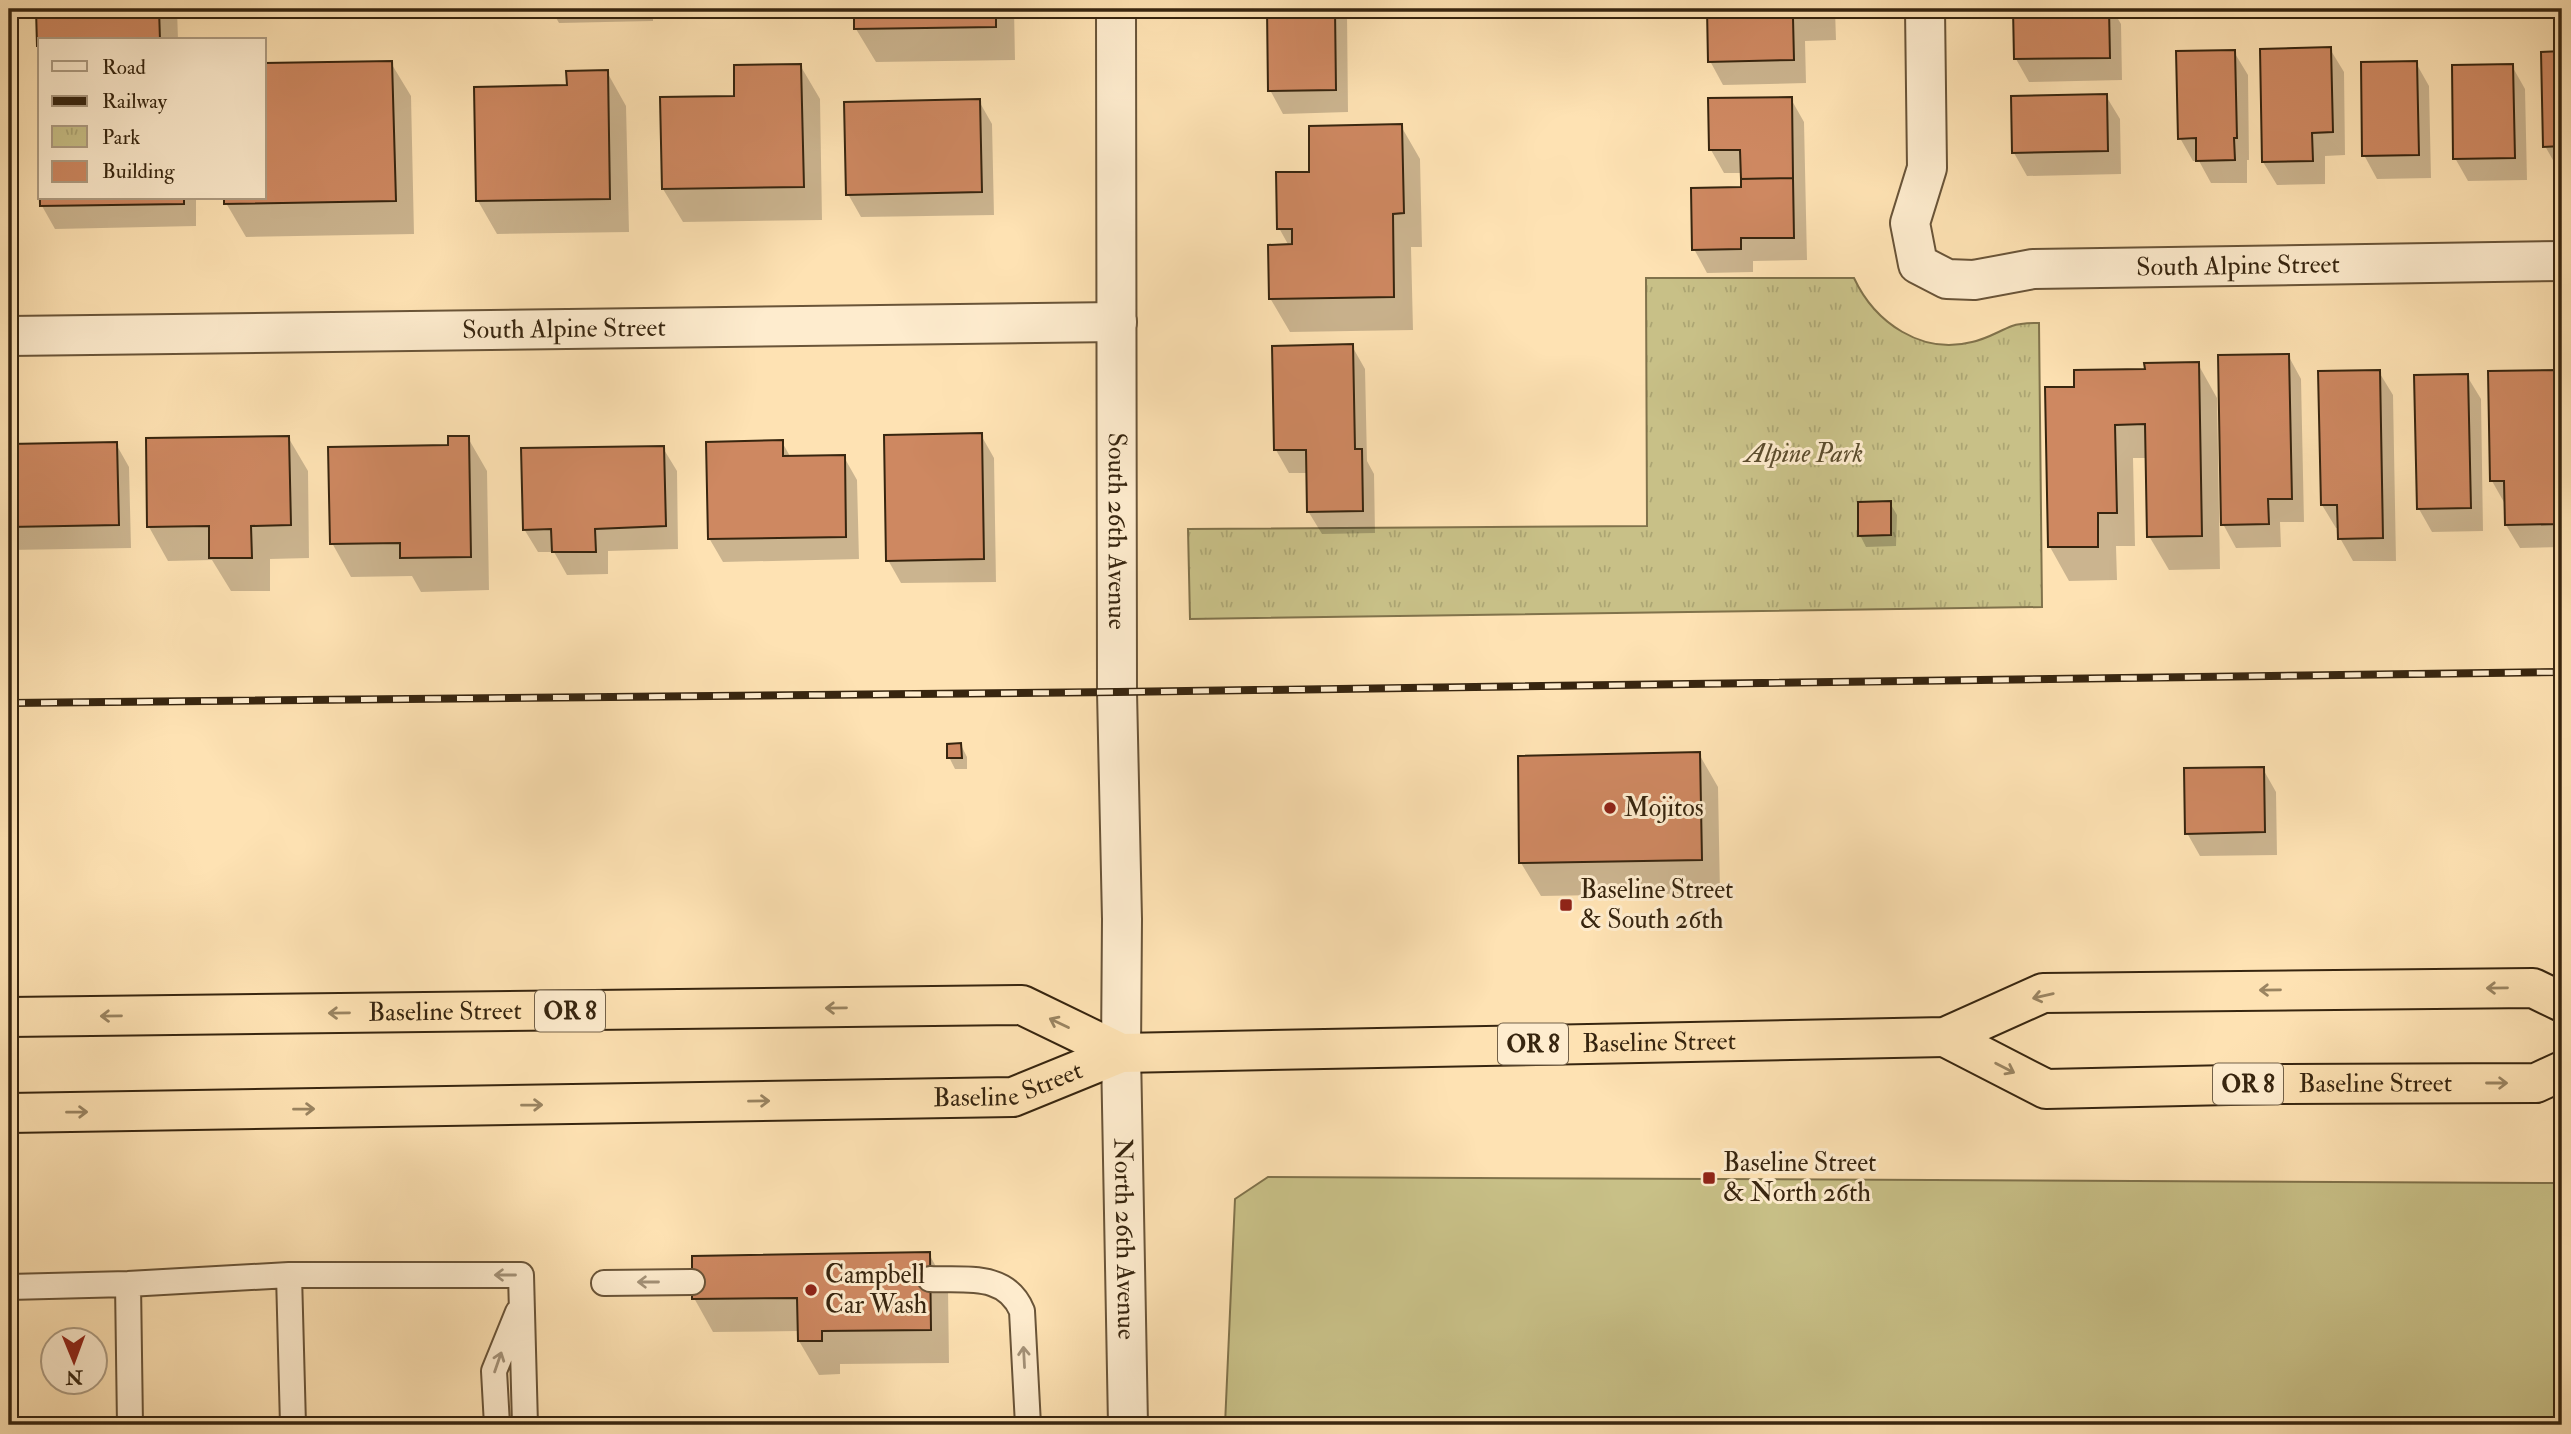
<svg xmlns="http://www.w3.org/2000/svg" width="2571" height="1434" font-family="'IM FELL Double Pica',serif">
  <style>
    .grass { fill: #c8c087; stroke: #80724b; stroke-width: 2 }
    .park { fill: url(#park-tufts); stroke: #80724b; stroke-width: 2 }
    .shadow { fill: #0003 }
    .building { fill: #ce8861; stroke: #37250f; stroke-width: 2 }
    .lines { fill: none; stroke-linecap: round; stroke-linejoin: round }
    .service-casing { stroke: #695438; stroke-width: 28 }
    .minor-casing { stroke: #695438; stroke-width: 42 }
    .tertiary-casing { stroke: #695438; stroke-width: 42 }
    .trunk-casing { stroke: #37250f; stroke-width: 42 }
    .service { stroke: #feecce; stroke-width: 24 }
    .minor { stroke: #feecce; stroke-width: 38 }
    .tertiary { stroke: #feecce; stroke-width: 38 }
    .trunk { stroke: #fee2b3; stroke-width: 38 }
    .rail-casing { stroke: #37250f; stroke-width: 8 }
    .rail { stroke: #feecce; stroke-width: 5; stroke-dasharray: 16; stroke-linecap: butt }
    .oneway { stroke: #9a8461 }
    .oneway2 { stroke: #a49278 }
    .poi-dot { fill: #8f2418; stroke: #feecce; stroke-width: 2.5 }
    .labels { text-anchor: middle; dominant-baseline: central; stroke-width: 6; stroke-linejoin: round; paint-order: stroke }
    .shield { fill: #feecce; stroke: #736148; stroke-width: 2 }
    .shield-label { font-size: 24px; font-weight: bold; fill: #37250f }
    .street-label { font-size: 26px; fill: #37250f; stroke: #feecce }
    .park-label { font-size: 26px; font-style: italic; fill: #5b4c2d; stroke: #feecce }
    .poi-label { font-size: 26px; fill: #37250f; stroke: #feecce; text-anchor: start }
  </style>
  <defs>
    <pattern id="park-tufts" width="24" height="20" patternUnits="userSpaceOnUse" patternTransform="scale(1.75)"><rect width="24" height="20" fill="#c8c087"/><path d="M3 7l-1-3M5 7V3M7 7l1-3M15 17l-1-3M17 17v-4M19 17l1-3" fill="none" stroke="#aca573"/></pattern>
  </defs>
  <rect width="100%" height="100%" fill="#fee2b3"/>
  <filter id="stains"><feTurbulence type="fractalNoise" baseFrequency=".00286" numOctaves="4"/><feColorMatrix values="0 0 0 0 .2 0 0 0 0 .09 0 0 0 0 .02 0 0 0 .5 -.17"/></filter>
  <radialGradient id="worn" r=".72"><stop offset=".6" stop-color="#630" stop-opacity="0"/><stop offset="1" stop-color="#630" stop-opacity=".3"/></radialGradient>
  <!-- grass -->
  <path class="grass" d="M 1268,1177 L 2562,1183 L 2562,1267 L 2555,1301 L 2562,1314 L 2562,1425 L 1225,1425 L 1235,1199 Z"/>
  <!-- park -->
  <path class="park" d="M 1646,278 L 1854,278 C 1875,323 1922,355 1972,342 C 1987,339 1999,331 2012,326 C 2020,323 2030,323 2039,323 L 2042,607 L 1190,619 L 1188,529 L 1647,526 Z"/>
  <!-- shadow -->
  <path class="shadow" d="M 38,9 L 177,9 L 178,40 L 40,40 L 40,48 Z
    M 551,9 L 653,9 L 653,21 L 559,23 Z
    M 856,9 L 1014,9 L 1015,60 L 876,62 L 856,29 Z
    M 1269,9 L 1404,9 L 1404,12 L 1347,13 L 1348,112 L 1283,114 L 1270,90 Z
    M 1709,9 L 1835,9 L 1836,40 L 1805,41 L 1806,83 L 1723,85 L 1710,61 Z
    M 2015,9 L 2112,9 L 2121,24 L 2122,80 L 2029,82 L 2016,59 Z
    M 2330,49 L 2344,72 L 2345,155 L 2325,156 L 2325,184 L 2277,185 L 2263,162 Z
    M 2234,52 L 2248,75 L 2249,160 L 2247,160 L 2247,183 L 2211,183 L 2199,161 L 2193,161 L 2180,138 Z
    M 2562,53 L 2562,169 L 2558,169 L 2545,146 L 2543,54 Z
    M 391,63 L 411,96 L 414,234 L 246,237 L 226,203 L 226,198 L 264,198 Z
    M 2416,63 L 2429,86 L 2431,178 L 2377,179 L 2364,155 Z
    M 800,65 L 820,99 L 822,220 L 683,222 L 663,189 L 736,97 Z
    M 2512,66 L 2525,89 L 2527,180 L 2468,181 L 2455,158 Z
    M 607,72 L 626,106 L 629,232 L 497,234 L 478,201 L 568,87 Z
    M 2106,96 L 2120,119 L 2121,174 L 2027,176 L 2014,153 Z
    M 1791,99 L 1804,122 L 1807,260 L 1753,261 L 1753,272 L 1707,273 L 1694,249 L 1743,189 L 1743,173 L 1724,173 L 1711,150 Z
    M 979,101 L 992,124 L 994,215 L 861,217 L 848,194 Z
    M 1401,126 L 1420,159 L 1422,247 L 1411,247 L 1413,330 L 1290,332 L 1270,298 L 1289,246 L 1279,228 L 1311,173 Z
    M 42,198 L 196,198 L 196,226 L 55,229 L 42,206 Z
    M 1352,346 L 1365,369 L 1367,461 L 1374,474 L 1375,533 L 1322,534 L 1308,511 L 1308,473 L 1289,473 L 1276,450 Z
    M 2288,355 L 2301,379 L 2304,522 L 2280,522 L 2281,547 L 2236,548 L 2223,524 Z
    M 2198,364 L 2217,398 L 2220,569 L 2169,570 L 2149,536 L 2148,458 L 2133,458 L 2135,546 L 2116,546 L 2117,580 L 2069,581 L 2050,547 L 2076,388 Z
    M 2379,372 L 2393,395 L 2396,561 L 2353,561 L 2340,538 L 2340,528 L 2336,528 L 2322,505 Z
    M 2557,372 L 2562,380 L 2562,547 L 2520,548 L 2506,525 L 2505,504 L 2492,481 Z
    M 2467,376 L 2481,399 L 2483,531 L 2432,532 L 2419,509 Z
    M 981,435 L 994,458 L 996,582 L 901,583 L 888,560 Z
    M 288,437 L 308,471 L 309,558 L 270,559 L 270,591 L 231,591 L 212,560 L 168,561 L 149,527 L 147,440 Z
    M 468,438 L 487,471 L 489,590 L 421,592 L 412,576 L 351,577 L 332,543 L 450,447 Z
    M 782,442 L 791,458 L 844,457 L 857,480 L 859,559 L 723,562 L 709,538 Z
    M 116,444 L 129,467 L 131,548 L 9,550 L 9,446 Z
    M 663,448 L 677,471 L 678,549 L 608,551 L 608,574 L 567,575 L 554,552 L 538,552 L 524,529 Z
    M 1890,503 L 1897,515 L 1896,546 L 1866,547 L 1860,535 Z
    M 961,745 L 967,757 L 967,769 L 955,769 L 949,757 Z
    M 1699,754 L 1718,787 L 1720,893 L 1541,896 L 1521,863 Z
    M 2263,769 L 2276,792 L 2277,855 L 2200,856 L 2187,833 Z
    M 929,1254 L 948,1288 L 949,1363 L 840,1364 L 840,1374 L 819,1375 L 799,1341 L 799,1331 L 713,1332 L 694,1298 Z"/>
  <!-- building -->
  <path class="building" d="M 36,9 L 159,9 L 160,40 L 40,40 L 40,46 L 37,46 Z
    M 854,9 L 996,9 L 996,27 L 854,29 Z
    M 1267,9 L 1335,9 L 1336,90 L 1268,91 Z
    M 1707,9 L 1823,9 L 1823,17 L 1793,18 L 1794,60 L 1708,62 Z
    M 2013,9 L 2109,9 L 2110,58 L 2014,59 Z
    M 2331,47 L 2333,132 L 2312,133 L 2313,161 L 2262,162 L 2260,49 Z
    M 2235,50 L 2237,138 L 2234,138 L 2235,160 L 2196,161 L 2196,138 L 2178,139 L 2176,51 Z
    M 2562,51 L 2562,146 L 2543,147 L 2541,52 Z
    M 392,61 L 396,201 L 224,204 L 224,198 L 264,198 L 264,63 Z
    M 2417,61 L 2419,155 L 2362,156 L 2361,62 Z
    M 801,64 L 804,187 L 662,189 L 660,97 L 734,96 L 734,65 Z
    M 2513,64 L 2515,158 L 2453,159 L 2452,65 Z
    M 608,70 L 610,199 L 476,201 L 474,87 L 567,85 L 566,71 Z
    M 2107,94 L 2108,151 L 2012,153 L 2011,96 Z
    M 1792,97 L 1793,178 L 1741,179 L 1740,150 L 1709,150 L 1708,98 Z
    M 980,99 L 982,192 L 846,195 L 844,102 Z
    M 39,121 L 40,198 L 184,198 L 184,204 L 40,206 Z
    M 1402,124 L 1404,213 L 1393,214 L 1394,297 L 1269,299 L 1268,245 L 1292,244 L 1292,229 L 1277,229 L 1276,172 L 1309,172 L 1309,126 Z
    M 1793,178 L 1794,238 L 1741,238 L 1741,249 L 1692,250 L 1691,188 L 1741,187 L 1741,179 Z
    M 1353,344 L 1355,449 L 1362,449 L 1363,511 L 1307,512 L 1306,450 L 1274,450 L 1272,346 Z
    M 2289,354 L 2292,499 L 2268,499 L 2269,524 L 2221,525 L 2218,355 Z
    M 2199,362 L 2202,536 L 2147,537 L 2145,424 L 2115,425 L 2117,513 L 2098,513 L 2098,547 L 2048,547 L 2045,387 L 2074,387 L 2074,370 L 2145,369 L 2144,363 Z
    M 2380,370 L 2383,538 L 2338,539 L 2337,505 L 2321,505 L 2318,371 Z
    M 2558,370 L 2561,524 L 2505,525 L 2504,481 L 2490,481 L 2488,371 Z
    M 2468,374 L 2471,508 L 2417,509 L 2414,375 Z
    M 982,433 L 984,559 L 886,561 L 884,435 Z
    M 289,436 L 291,525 L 251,526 L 252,558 L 209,558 L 209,526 L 147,527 L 146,438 Z
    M 448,436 L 469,436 L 471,557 L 400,558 L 400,543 L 330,544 L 328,447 L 448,445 Z
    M 783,440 L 783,456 L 845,455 L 846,537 L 708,539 L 706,442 Z
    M 117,442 L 119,525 L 9,527 L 9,444 Z
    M 664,446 L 666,526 L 595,529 L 596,552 L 552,552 L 551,529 L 523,530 L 521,448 Z
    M 1891,501 L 1891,535 L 1858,536 L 1858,502 Z
    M 961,743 L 962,758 L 947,758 L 947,744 Z
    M 1700,752 L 1702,860 L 1519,863 L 1518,756 Z
    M 2264,767 L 2265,832 L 2185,834 L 2184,768 Z
    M 930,1252 L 931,1330 L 822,1331 L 822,1341 L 798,1341 L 797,1298 L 692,1299 L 692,1256 Z"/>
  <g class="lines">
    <!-- service casing -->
    <g class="service-casing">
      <path id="service" d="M 289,1275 L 293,1425
        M 930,1279 C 965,1281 1006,1272 1022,1311 L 1028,1425
        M 604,1283 L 692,1282
        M 128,1284 L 130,1425
        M 9,1287 L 128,1284 L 289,1275 L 521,1275 L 525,1425
        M 497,1425 L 494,1371 L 518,1312"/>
    </g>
    <!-- minor casing -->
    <g class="minor-casing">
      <g id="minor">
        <path id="s1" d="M 1116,9 L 1117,692 L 1122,919 L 1121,1053"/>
        <path id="s2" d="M 1925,9 L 1927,168 L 1910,223 L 1918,264 L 1947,279 L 1974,280 L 2033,269 L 2562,261"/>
        <path id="s3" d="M 9,336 L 1117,322"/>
      </g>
    </g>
    <!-- tertiary casing -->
    <g class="tertiary-casing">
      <g id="tertiary">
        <path id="s4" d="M 1121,1053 L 1128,1425"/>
      </g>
    </g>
    <!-- trunk casing -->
    <g class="trunk-casing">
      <g id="trunk">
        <path id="s5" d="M 9,1017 L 1022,1005 L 1121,1053"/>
        <path id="s6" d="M 1945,1037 L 2046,1089 L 2276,1084 L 2536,1083 L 2562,1071"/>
        <path id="s7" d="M 9,1113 L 1013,1097 L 1121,1053 L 1945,1037 L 2043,993 L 2533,988 L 2562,1002"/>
      </g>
    </g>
    <!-- service -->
    <use href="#service" class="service"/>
    <!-- minor -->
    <use href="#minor" class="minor"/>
    <!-- tertiary -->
    <use href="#tertiary" class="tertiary"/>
    <!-- trunk -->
    <use href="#trunk" class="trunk"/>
    <!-- rail casing -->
    <g class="rail-casing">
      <path id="rail" d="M 9,703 L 1117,692 L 2562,672"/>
    </g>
    <!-- rail -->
    <use href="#rail" class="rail"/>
  </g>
  <!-- one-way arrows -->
  <defs><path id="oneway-shaft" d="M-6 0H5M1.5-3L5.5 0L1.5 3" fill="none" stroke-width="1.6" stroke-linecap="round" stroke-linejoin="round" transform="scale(1.75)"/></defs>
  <g class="oneway">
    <use href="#oneway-shaft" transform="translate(2497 988) rotate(179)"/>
    <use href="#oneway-shaft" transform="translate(2270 990) rotate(179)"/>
    <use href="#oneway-shaft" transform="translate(2043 996) rotate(167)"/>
    <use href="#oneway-shaft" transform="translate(836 1008) rotate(179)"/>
    <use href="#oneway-shaft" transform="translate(339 1013) rotate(179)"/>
    <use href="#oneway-shaft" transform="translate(111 1016) rotate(179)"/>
    <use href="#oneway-shaft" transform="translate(1059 1023) rotate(-154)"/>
    <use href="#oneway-shaft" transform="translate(2005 1068) rotate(27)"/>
    <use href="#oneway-shaft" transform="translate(2497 1083)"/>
    <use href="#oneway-shaft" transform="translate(759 1101) rotate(-1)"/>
    <use href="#oneway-shaft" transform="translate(532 1105) rotate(-1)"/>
    <use href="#oneway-shaft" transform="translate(304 1109) rotate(-1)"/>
    <use href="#oneway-shaft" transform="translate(77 1112) rotate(-1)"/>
  </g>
  <g class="oneway2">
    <use href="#oneway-shaft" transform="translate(505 1275) rotate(-180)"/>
    <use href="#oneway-shaft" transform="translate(648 1282) rotate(180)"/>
    <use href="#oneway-shaft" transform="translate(1024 1357) rotate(-93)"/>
    <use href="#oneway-shaft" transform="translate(498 1362) rotate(-71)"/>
  </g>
  <!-- markers -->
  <g class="poi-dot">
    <circle cx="1610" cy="808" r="7"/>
    <rect x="1559" y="898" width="14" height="14" rx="3.5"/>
    <rect x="1702" y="1171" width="14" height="14" rx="3.5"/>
    <circle cx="811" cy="1290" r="7"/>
  </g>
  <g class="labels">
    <!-- shield labels -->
    <g class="shield">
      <rect x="535" y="990.5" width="70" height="41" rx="5"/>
      <rect x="1498" y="1023.5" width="70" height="41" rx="5"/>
      <rect x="2213" y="1063.5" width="70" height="41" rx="5"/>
    </g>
    <g class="shield-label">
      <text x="570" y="1011">OR 8</text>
      <text x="1533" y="1044">OR 8</text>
      <text x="2248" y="1084">OR 8</text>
    </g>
    <!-- street labels -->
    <g class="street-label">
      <text stroke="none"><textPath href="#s2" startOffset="583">South Alpine Street</textPath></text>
      <text stroke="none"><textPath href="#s3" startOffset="555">South Alpine Street</textPath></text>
      <text stroke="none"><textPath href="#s1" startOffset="522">South 26th Avenue</textPath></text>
      <text stroke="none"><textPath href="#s5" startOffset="436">Baseline Street</textPath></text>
      <text stroke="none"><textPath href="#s7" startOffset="1659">Baseline Street</textPath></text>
      <text stroke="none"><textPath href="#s7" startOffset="1001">Baseline Street</textPath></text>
      <text stroke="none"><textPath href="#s6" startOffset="443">Baseline Street</textPath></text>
      <text stroke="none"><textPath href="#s4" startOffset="186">North 26th Avenue</textPath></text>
    </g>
    <!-- park labels -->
    <g class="park-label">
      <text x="1804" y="454">Alpine Park</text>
    </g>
    <!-- poi labels -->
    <g class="poi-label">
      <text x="1624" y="808">Mojitos</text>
      <text x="1580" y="890">Baseline Street<tspan x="1580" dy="30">&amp; South 26th</tspan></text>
      <text x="1723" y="1163">Baseline Street<tspan x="1723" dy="30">&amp; North 26th</tspan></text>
      <text x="825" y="1275">Campbell<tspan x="825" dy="30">Car Wash</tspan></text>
    </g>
  </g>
  <!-- margin -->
  <rect width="2571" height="1434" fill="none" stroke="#fee2b3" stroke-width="35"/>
  <rect x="10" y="10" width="2550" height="1413" fill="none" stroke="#37250f" stroke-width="3.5"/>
  <rect x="18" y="18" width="2536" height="1399" fill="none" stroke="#37250f" stroke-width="2"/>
  <!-- legend -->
  <rect x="38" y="38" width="228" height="161" fill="#feecce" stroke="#ae9c82" stroke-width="2"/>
  <rect x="52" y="61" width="35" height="10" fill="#feecce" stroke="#ae9c82" stroke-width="2"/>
  <text x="102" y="74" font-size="21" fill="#37250f">Road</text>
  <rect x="52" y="96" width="35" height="10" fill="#37250f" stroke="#ae9c82" stroke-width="2"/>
  <text x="102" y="108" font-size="21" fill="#37250f">Railway</text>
  <rect x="52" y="126" width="35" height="21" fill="url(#park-tufts)" stroke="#ae9c82" stroke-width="2"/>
  <text x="102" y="144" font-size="21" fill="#37250f">Park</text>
  <rect x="52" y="161" width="35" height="21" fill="#ce8861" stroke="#ae9c82" stroke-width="2"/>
  <text x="102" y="178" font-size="21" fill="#37250f">Building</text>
  <!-- north arrow -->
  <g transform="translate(74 1361) rotate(179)"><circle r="33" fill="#feecce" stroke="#ae9c82" stroke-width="2"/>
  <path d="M0-5L12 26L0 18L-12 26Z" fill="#8f2418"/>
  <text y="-10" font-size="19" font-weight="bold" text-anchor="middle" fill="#37250f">N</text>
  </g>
  <rect width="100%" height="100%" filter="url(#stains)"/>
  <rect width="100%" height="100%" fill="url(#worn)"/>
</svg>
